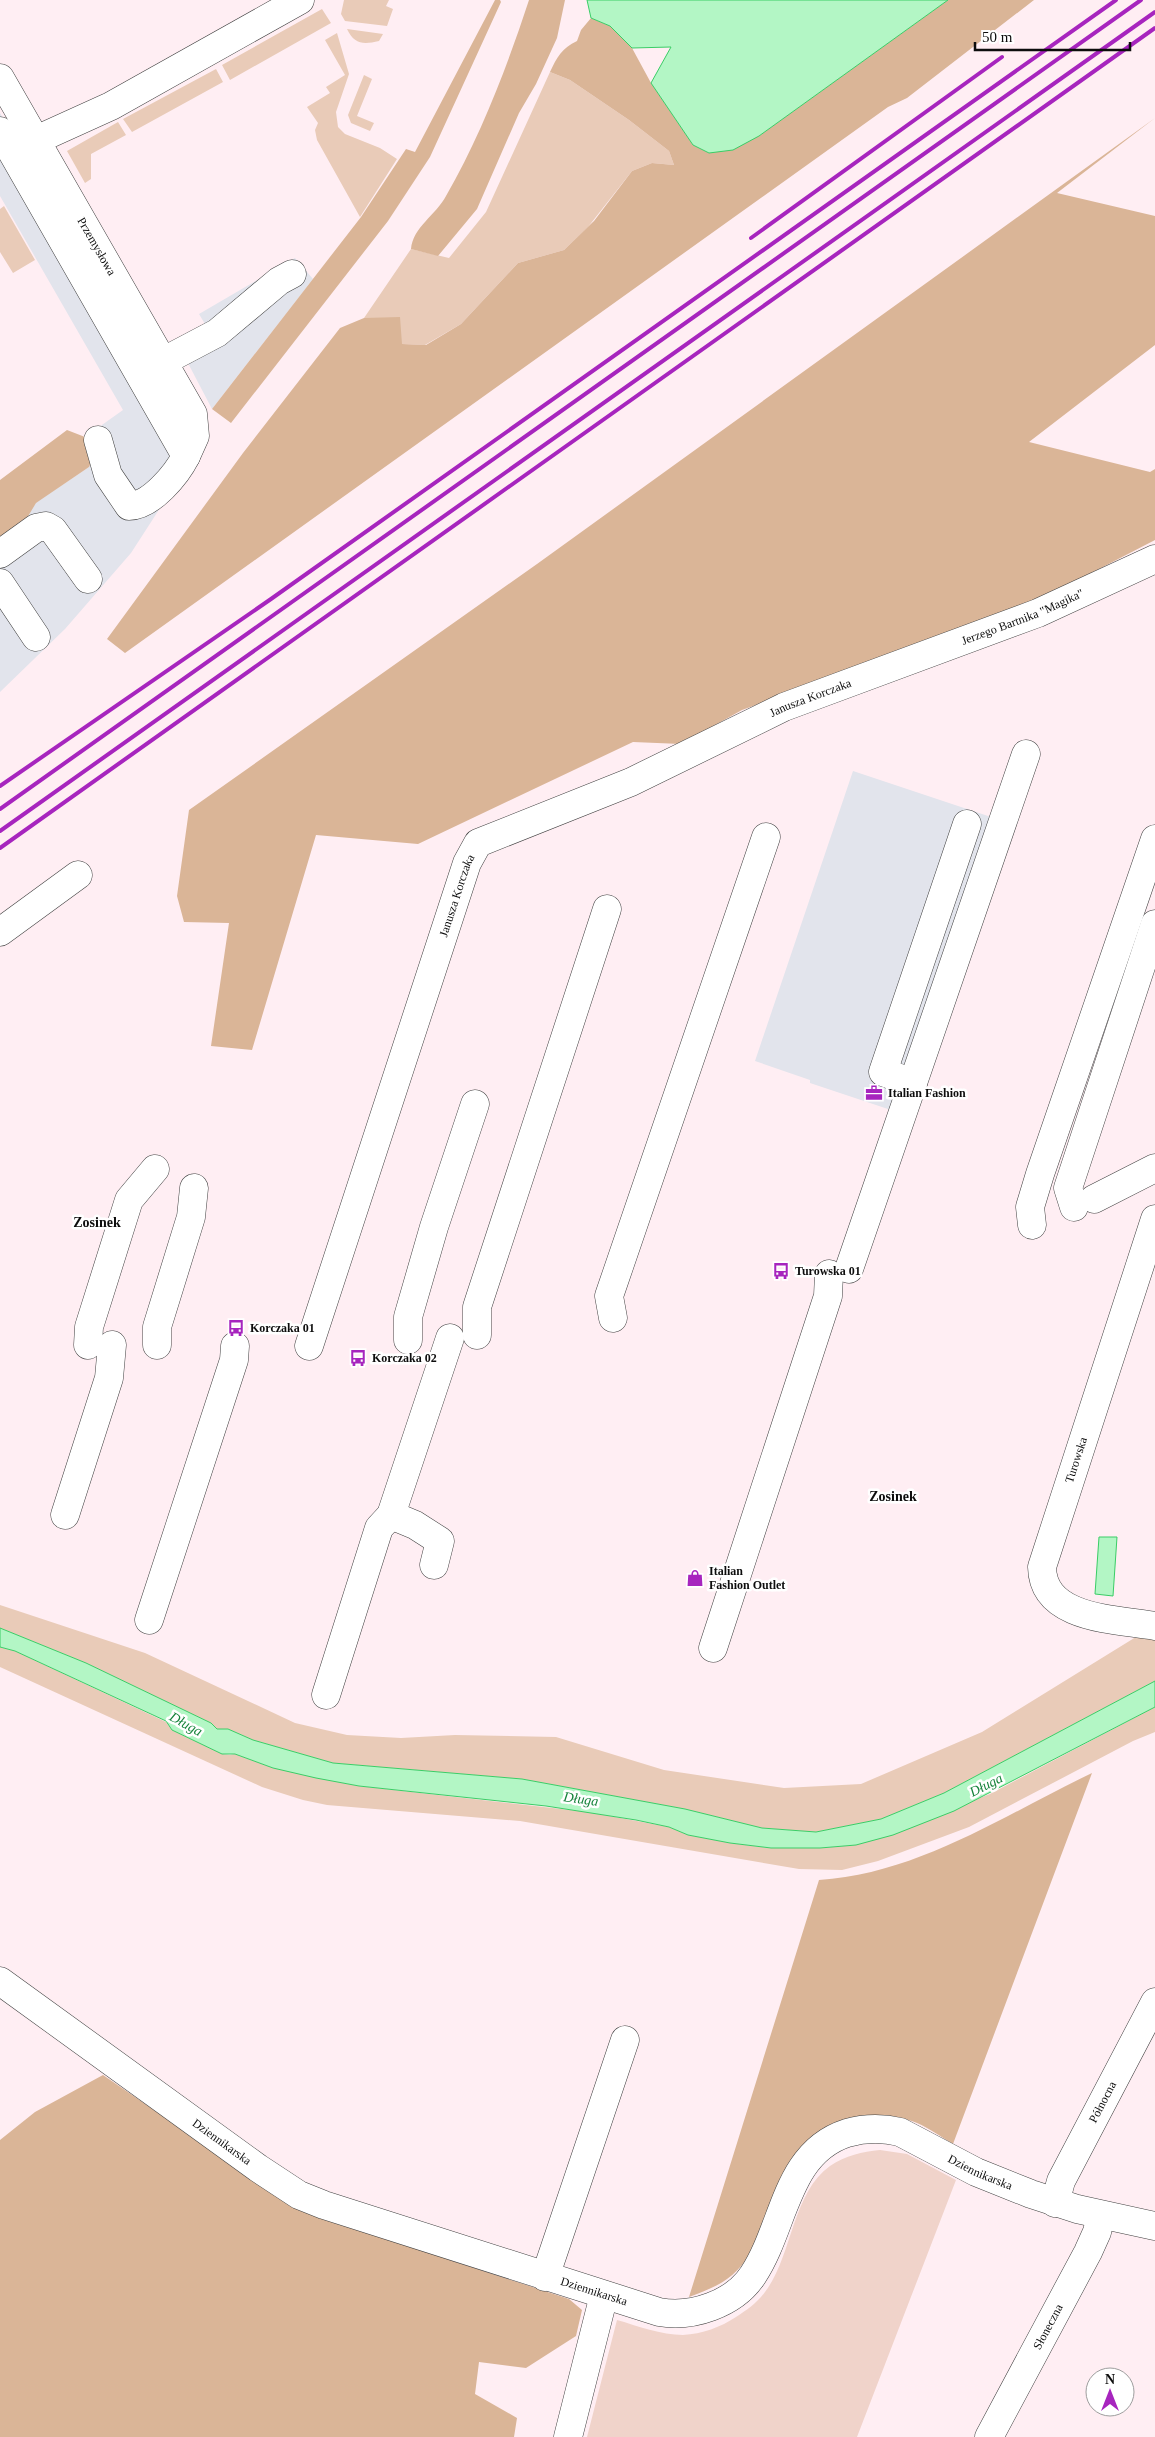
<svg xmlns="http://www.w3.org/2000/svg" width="1155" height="2437" font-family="Georgia,serif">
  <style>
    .industrial { fill: #e2e4ec }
    .green { fill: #e9cbb8 }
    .forest { fill: #dab597 }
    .pitch { fill: #f0d3ca }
    .water { fill: #b3f6c5; stroke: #3acd66 }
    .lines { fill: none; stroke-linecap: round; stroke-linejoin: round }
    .minor-casing { stroke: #404040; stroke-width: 29 }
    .minor { stroke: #fff; stroke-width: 28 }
    .rail { stroke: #a725be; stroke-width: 4 }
    .labels { text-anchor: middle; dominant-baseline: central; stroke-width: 5; stroke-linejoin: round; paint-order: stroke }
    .street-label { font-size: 12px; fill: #0d0d0d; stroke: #fff }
    .poi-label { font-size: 12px; font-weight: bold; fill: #0d0d0d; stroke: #fff; text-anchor: start }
    .neighbourhood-label { font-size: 14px; font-weight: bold; fill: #0d0d0d; stroke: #fff }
    .water-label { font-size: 14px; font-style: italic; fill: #16833b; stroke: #fff }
  </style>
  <rect width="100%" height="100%" fill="#ffeef3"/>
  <!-- industrial -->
  <path class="industrial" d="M 0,113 L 195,454 L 131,553 L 65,629 L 0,692 L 0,545 L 18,533 L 35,503 L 89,467 L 91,463 L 85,437 L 123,410 L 0,196 Z
    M 295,258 L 313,279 L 212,409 L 179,346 L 208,329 L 199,314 Z
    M 853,771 L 994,818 L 894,1111 L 810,1083 L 810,1080 L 755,1061 Z"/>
  <!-- green -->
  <path class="green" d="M 344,0 L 389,0 L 386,6 L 393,9 L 387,26 L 345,21 L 341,14 Z
    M 322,9 L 331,23 L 230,80 L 222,65 Z
    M 347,29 L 383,34 L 379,41 C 363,45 354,44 347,29 Z
    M 337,33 L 349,74 L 336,112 L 338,127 L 345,134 L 380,148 L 397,159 L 360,217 L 317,140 L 315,130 L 318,123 L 307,107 L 330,93 L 326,87 L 345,75 L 325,40 Z
    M 216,69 L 223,82 L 132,132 L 123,119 Z
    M 550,72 L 570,80 L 629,120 L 669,151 L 674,165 L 652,163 L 632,171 L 588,227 L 564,250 L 518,263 L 461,324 L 425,345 L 402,344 L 364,318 L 411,249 L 449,258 L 486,212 Z
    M 364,75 L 372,79 L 357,116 L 374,123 L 370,131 L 351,123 L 348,115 Z
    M 118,122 L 126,135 L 91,154 L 91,179 L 85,183 L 67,151 Z
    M 4,206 L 35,260 L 13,273 L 0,252 L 0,209 Z
    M 0,1605 L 145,1653 L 295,1723 L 347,1735 L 401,1738 L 455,1735 L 556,1737 L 664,1770 L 784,1788 L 861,1784 L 982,1732 L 1144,1632 L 1155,1634 L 1155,1681 L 944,1793 L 881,1819 L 816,1832 L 762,1828 L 685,1809 L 522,1779 L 333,1763 L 253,1740 L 228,1729 L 217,1729 L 211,1723 L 86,1663 L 0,1628 Z
    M 0,1647 L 15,1651 L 166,1722 L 172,1730 L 222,1754 L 230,1755 L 235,1754 L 273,1768 L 359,1786 L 588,1812 L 669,1827 L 688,1835 L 730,1843 L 771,1848 L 820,1848 L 855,1845 L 990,1794 L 1155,1707 L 1155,1732 L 1133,1741 L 969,1827 L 878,1861 L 842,1870 L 799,1869 L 520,1821 L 327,1805 L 303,1800 L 262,1787 L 0,1667 Z"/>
  <!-- forest -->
  <path class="forest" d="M 495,0 L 500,0 L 501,2 L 430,157 L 388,221 L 231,423 L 212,409 L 361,217 L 406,149 L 415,152 Z
    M 529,0 L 565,0 L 557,38 L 536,84 L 519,113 L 477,209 L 438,256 L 411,249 C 413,227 436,215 446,196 C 481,135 507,67 529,0 Z
    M 948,0 L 1034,0 L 907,98 L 888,107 L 125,653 L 107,639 L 243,453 L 340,328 L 364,318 L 400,317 L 402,344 L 426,345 L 461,324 L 518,263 L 564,250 L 594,221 L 632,171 L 652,163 L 674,165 L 669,151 L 629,120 L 570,80 L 550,72 C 557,57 562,48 577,41 L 581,30 L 591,18 L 610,26 L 632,48 L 651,83 L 693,145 L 709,153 L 759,136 Z
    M 1155,118 L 1057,193 L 1155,216 L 1155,345 L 1029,442 L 1150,472 L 1155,469 L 1155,540 L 1070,584 L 998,616 L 742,710 L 681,744 L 633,742 L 418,844 L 316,835 L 252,1050 L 211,1046 L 229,923 L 184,922 L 177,896 L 189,810 L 537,564 Z
    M 67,430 L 85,437 L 91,463 L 89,467 L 36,503 L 18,533 L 0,545 L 0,480 Z
    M 1092,1773 L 953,2144 C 941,2137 929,2128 917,2123 C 873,2106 822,2116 794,2156 C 775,2184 764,2221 751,2253 C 733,2280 718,2286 689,2297 L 819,1880 C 918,1874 1004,1815 1092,1773 Z
    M 103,2075 L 301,2211 L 569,2299 L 582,2310 L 576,2336 L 526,2368 L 479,2362 L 475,2394 L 517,2418 L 514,2437 L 0,2437 L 0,2140 L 35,2112 Z"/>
  <!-- pitch -->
  <path class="pitch" d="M 880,2150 L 907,2154 L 956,2180 L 857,2437 L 587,2437 L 617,2320 C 638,2326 661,2335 683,2335 C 702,2334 721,2327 736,2317 C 747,2310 757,2303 765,2292 C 792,2257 792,2193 830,2166 C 846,2155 862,2152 880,2150 Z"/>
  <!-- water -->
  <path class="water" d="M 587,0 L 948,0 L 759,136 L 733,150 L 709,153 L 693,145 L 651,83 L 671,47 L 632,48 L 610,26 L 591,18 Z
    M 1099,1537 L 1117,1537 L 1113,1596 L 1095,1594 Z
    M 0,1628 L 86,1663 L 211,1723 L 217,1729 L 228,1729 L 253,1740 L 333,1763 L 522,1779 L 685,1809 L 762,1828 L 816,1832 L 881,1819 L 944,1793 L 1155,1681 L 1155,1707 L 954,1811 L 893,1835 L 856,1845 L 820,1848 L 771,1848 L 730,1843 L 688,1835 L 669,1827 L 636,1820 L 546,1806 L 359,1786 L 316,1778 L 273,1768 L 235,1754 L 222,1754 L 172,1730 L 166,1721 L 15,1651 L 0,1647 Z"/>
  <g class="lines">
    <!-- minor casing -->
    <g class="minor-casing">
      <g id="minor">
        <path id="s1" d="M 0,78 L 193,414 L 195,436 L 186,456"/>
        <path d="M 0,131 L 186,456 C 177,474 151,506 129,506 L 108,475 L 98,440"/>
        <path d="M 36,140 L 111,106 L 300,0"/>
        <path d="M 162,362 L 217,333 L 279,281 L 292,274"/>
        <path d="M 0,554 L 36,528 L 46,526 L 53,530 L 88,579"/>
        <path d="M 0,583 L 36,637"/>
        <path d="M 0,932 L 78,875"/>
        <path d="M 913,1083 L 883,1072 L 967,824"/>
        <path d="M 1094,1199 L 1155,1168"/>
        <path d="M 1074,1207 L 1068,1188 L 1155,924"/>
        <path d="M 1155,1219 L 1042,1567 C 1043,1620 1116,1619 1155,1626"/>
        <path d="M 1032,1225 L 1030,1207 L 1040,1174 L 1155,839"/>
        <path d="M 849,1269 L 1026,754"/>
        <path d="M 613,1318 L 609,1296 L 766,837"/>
        <path d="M 477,1335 L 477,1307 L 607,909"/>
        <path d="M 408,1340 L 408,1317 L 434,1227 L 475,1104"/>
        <path d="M 88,1345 L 89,1327 L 129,1200 L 155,1169"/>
        <path d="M 157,1345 L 157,1327 L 191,1217 L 194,1188"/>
        <path id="s2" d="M 309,1346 L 467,863 L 478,843 L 631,782 L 784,707 L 1038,613 L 1155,559"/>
        <path d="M 65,1515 L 109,1378 L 112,1345"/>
        <path d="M 391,1515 L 415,1525 L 440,1541 L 434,1565"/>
        <path d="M 149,1620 L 234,1360 L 235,1346"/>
        <path d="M 713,1648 L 828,1296 L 829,1274"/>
        <path d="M 326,1695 L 379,1528 L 391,1515 L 450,1338"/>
        <path id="s3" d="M 0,1981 L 258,2168 L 299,2195 L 324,2205 L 659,2312 C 692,2318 734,2304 753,2275 C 785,2227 785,2153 847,2133 C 865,2128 883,2128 900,2132 L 976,2172 L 1031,2194 L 1077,2209 L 1155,2226"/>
        <path id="s4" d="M 1055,2203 L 1061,2181 L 1155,2002"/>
        <path d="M 545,2277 L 625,2040"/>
        <path d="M 568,2437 L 604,2295"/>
        <path id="s5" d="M 989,2437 L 1088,2252 L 1097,2232 L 1101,2215"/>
      </g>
    </g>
    <!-- minor -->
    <use href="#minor" class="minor"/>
    <!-- rail -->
    <path class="rail" d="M 751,238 L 1002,57
      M 0,786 L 271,599 L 1116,0
      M 0,809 L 1141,0
      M 0,831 L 1155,12
      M 0,848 L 1155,28"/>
  </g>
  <!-- icons -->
  <defs>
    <g id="office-bare" transform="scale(1.35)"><path d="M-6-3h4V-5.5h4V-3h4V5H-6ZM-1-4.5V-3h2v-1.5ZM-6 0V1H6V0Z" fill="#a725be" stroke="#fff" stroke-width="2.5" paint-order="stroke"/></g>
    <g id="bus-bare" transform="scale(1.35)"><path d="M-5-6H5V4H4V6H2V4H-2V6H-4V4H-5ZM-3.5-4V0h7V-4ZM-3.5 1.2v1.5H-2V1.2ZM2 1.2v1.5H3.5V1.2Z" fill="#a725be" stroke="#fff" stroke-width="2.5" paint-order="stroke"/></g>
    <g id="shop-bare" transform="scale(1.35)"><path d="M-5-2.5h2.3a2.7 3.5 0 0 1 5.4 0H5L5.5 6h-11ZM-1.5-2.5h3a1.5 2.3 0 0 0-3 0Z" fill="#a725be" stroke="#fff" stroke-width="2.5" paint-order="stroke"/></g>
  </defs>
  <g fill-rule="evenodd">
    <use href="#office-bare" x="874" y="1093"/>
    <use href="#bus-bare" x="781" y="1271"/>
    <use href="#bus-bare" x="236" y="1328"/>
    <use href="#bus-bare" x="358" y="1358"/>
    <use href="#shop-bare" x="695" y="1578"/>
  </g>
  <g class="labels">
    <!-- street labels -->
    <g class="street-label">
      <text stroke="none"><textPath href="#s1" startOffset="194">Przemysłowa</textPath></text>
      <text stroke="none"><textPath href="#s2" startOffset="1121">Jerzego Bartnika "Magika"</textPath></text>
      <text stroke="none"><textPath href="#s2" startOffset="894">Janusza Korczaka</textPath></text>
      <text stroke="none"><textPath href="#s2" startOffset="474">Janusza Korczaka</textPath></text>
      <text transform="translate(1076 1460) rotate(-72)">Turowska</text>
      <text stroke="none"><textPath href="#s4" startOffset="112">Północna</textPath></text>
      <text stroke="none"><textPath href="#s3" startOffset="274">Dziennikarska</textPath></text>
      <text stroke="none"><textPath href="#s3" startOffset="1172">Dziennikarska</textPath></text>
      <text stroke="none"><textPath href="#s3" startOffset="678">Dziennikarska</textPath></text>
      <text stroke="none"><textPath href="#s5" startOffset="125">Słoneczna</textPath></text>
    </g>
    <!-- poi labels -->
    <g class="poi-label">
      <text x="888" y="1093">Italian Fashion</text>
      <text x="795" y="1271">Turowska 01</text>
      <text x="250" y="1328">Korczaka 01</text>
      <text x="372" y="1358">Korczaka 02</text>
      <text x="709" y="1571">Italian<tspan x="709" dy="14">Fashion Outlet</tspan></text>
    </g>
    <!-- neighbourhood labels -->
    <g class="neighbourhood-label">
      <text x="97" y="1222">Zosinek</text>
      <text x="893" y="1496">Zosinek</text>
    </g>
    <!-- water labels -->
    <g class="water-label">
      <text transform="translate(186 1724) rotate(29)">Długa</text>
      <text transform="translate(986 1785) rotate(-27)">Długa</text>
      <text transform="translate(581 1799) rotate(8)">Długa</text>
    </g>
  </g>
  <!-- north arrow -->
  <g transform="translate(1110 2392)"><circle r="24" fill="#ffffff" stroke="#9e9e9e"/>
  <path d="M0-4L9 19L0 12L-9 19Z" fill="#a725be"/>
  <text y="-8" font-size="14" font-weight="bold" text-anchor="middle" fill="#0d0d0d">N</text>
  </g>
  <!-- scale -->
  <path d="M975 42v8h155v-8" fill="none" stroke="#0d0d0d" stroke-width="2.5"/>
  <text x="982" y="42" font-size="15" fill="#0d0d0d" stroke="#ffffff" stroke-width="4" paint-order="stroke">50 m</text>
</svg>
